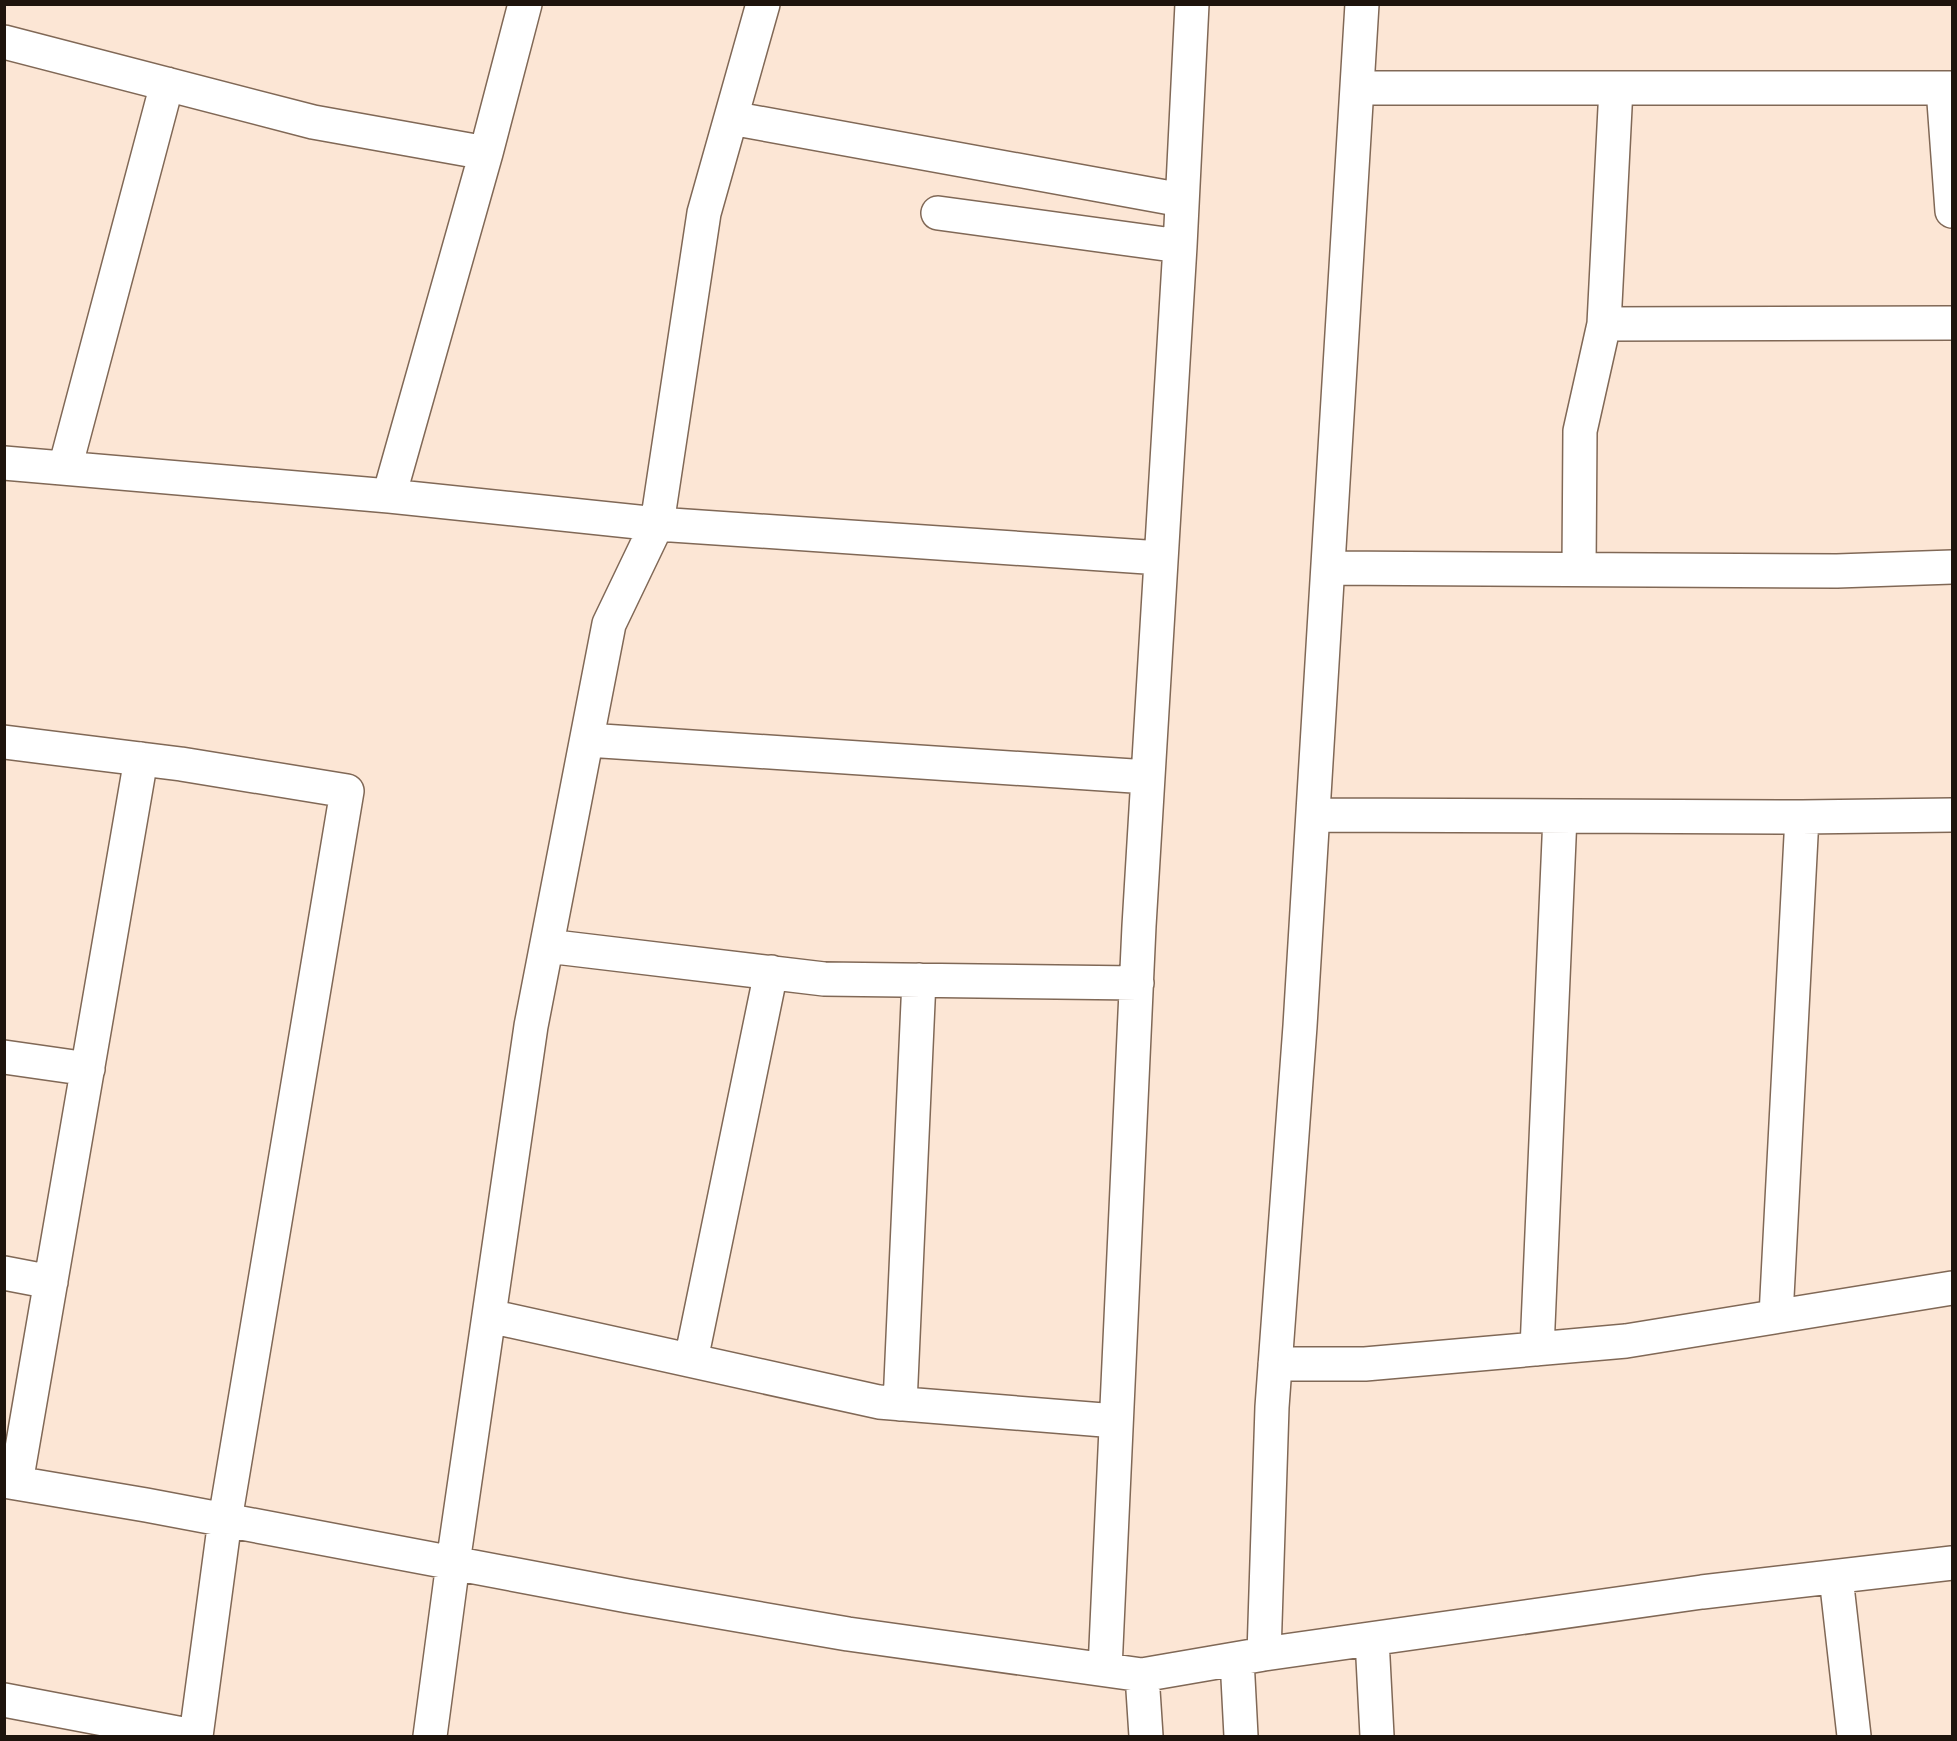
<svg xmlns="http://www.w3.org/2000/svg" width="1957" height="1741" font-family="'Roboto Condensed',sans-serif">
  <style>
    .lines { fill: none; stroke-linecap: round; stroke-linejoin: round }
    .minor-casing { stroke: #806856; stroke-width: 36 }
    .minor { stroke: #fff; stroke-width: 33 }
  </style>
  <rect width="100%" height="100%" fill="#fce6d5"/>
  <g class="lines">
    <!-- minor casing -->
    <g class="minor-casing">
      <path id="minor" d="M 4,42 L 313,122 L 486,153
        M 1357,88 L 1952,88
        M 1943,88 L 1952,211
        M 731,118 L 1182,200
        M 938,213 L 1180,246
        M 1604,324 L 1952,323
        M 4,463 L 389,496 L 657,524 L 1161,558
        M 65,468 L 167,84
        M 389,496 L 486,153 L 525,4
        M 1328,568 L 1837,571 L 1952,567
        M 1579,569 L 1580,431 L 1604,324 L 1616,88
        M 587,740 L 1148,777
        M 4,742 L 181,764 L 347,791 L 225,1520 L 196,1736
        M 1313,815 L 1802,817 L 1952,815
        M 547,946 L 824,979 L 1137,983
        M 4,1057 L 88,1069
        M 4,1273 L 51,1282
        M 489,1316 L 879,1402 L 1116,1421
        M 1776,1316 L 1802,817
        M 1537,1349 L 1560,816
        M 691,1360 L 771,972
        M 1275,1364 L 1365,1364 L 1626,1341 L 1952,1288
        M 900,1404 L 919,980
        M 4,1481 L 146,1505 L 628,1596 L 848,1634 L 1142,1675 L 1264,1654 L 1702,1592 L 1952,1563
        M 16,1483 L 141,759
        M 1836,1577 L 1854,1736
        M 1372,1639 L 1377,1736
        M 1264,1654 L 1272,1407 L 1300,1026 L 1362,4
        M 1237,1659 L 1241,1736
        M 1105,1669 L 1139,926 L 1180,246 L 1192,4
        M 1142,1675 L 1146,1736
        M 4,1700 L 193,1736
        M 430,1736 L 453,1563 L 531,1026 L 609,624 L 657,524 L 704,213 L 763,4"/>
    </g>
    <!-- minor -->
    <use href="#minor" class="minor"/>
  </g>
  <!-- border -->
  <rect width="1957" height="1741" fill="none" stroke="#1e140d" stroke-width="12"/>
</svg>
